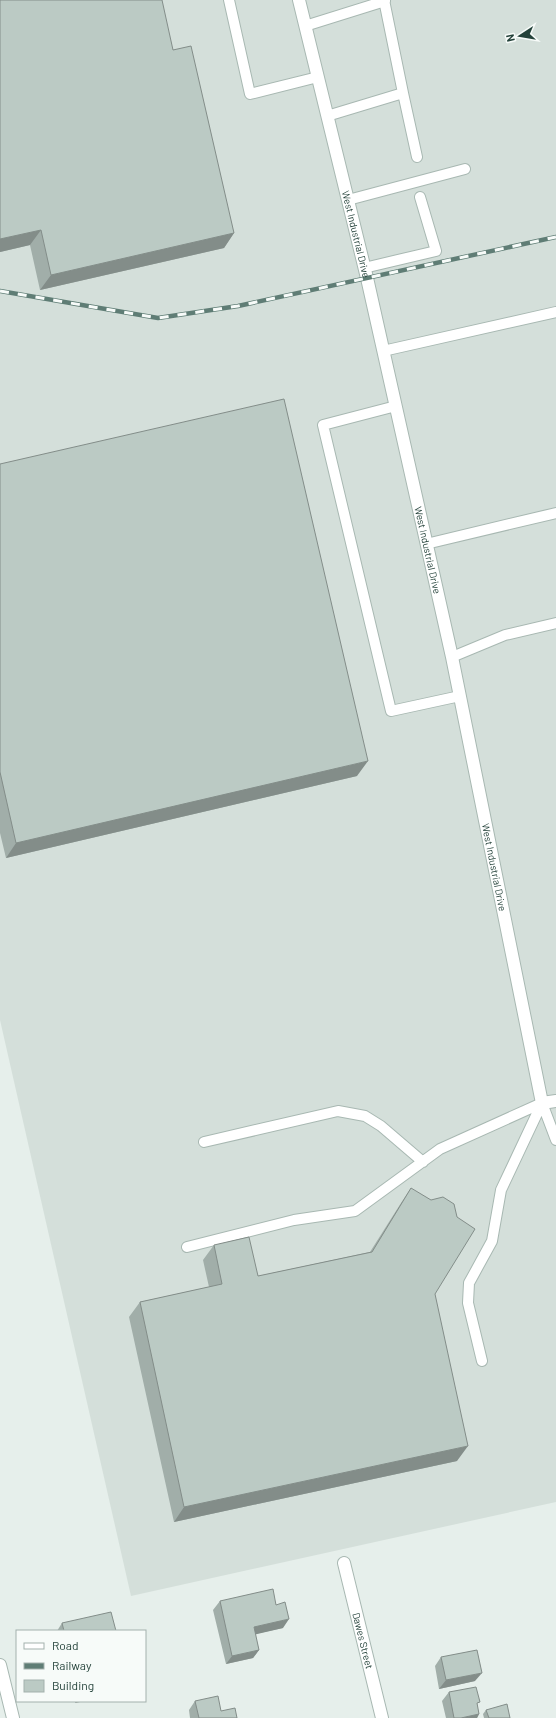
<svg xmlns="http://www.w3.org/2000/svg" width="556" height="1718" font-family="Barlow,sans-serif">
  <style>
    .built { fill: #d4dfda }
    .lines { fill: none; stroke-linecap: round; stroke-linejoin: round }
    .service-casing { stroke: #a8b8b2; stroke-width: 12 }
    .minor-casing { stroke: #a8b8b2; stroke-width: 14 }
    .service { stroke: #fff; stroke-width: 10 }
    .minor { stroke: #fff; stroke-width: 12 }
    .rail-casing { stroke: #5f7d75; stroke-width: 4.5 }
    .rail { stroke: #f7fbf9; stroke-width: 3; stroke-dasharray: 9; stroke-linecap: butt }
    .wall { fill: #a1aea9 }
    .shaded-wall { fill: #838d89 }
    .building { fill: #bbcac4; stroke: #838d89 }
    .labels { text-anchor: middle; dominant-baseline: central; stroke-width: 3; stroke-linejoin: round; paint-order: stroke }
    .street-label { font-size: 10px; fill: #24423a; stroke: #f7fbf9 }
  </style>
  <rect width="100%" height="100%" fill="#e6efeb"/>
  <!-- built -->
  <path class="built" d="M 0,0 L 556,0 L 556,1502 L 131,1596 L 0,1020 Z"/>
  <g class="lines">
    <!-- service casing -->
    <g class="service-casing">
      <path id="service" d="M 229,0 L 250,94 L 318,77
        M 384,0 L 403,93
        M 305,26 L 385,1
        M 327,116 L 403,93 L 417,157
        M 348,200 L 465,169
        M 364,268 L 436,251 L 420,197
        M 383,351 L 556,312
        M 396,406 L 323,425 L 391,711 L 460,696
        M 426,544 L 556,513
        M 452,657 L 505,635 L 556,623
        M 542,1103 L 556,1140
        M 204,1142 L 338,1111 L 365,1116 L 381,1126 L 423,1162
        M 187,1247 L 294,1220 L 355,1211 L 440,1149 L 542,1103
        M 482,1361 L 468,1303 L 469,1283 L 492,1241 L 501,1190 L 542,1103"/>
    </g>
    <!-- minor casing -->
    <g class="minor-casing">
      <g id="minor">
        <path id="s1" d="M 299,0 L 367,278 L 452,657 L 542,1103 L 556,1101"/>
        <path id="s2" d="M 344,1563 L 382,1718"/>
        <path d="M 0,1665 L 13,1718"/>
      </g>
    </g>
    <!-- service -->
    <use href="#service" class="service"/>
    <!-- minor -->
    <use href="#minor" class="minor"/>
    <!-- rail casing -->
    <g class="rail-casing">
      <path id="rail" d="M 0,291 L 158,318 L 238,306 L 556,237"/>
    </g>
    <!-- rail -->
    <use href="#rail" class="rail"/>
  </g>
  <!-- wall -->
  <path class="wall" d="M 0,0 L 173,50 L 234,233 L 224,248 L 40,290 L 30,245 L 0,252 Z
    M 0,464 L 357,776 L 6,858 L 0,833 Z
    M 411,1188 L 435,1294 L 457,1461 L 174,1522 L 129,1317 L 140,1302 L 209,1287 L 203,1260 L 214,1245 L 258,1276 L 370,1252 L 401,1203 Z
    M 220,1601 L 276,1605 L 283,1628 L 255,1634 L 259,1650 L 253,1658 L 226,1664 L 213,1610 Z
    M 62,1623 L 116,1631 L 57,1631 Z
    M 441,1657 L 475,1681 L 439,1689 L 435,1666 Z
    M 449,1692 L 477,1705 L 479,1714 L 477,1718 L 446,1718 L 442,1701 Z
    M 195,1701 L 221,1711 L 237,1718 L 190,1718 L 189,1710 Z
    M 486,1710 L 510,1718 L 484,1718 L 483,1714 Z"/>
  <!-- shaded-wall -->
  <path class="shaded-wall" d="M 41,230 L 30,245 L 0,252 L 0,239 Z
    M 234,233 L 224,248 L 40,290 L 51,275 Z
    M 368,761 L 357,776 L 6,858 L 16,843 Z
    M 468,1446 L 457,1461 L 174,1522 L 184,1507 Z
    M 289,1619 L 283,1628 L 248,1636 L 254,1627 Z
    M 259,1650 L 253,1658 L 226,1664 L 232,1656 Z
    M 482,1673 L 475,1681 L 439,1689 L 446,1680 Z
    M 76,1701 L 85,1701 L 75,1703 Z
    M 479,1714 L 477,1718 L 461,1718 Z"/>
  <!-- building -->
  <path class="building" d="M 0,0 L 162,0 L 173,50 L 191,46 L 234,233 L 51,275 L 41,230 L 0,239 Z
    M 284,399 L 368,761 L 16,843 L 0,772 L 0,464 Z
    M 411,1188 L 431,1200 L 443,1197 L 454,1204 L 457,1217 L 475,1229 L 435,1294 L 468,1446 L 184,1507 L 140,1302 L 222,1284 L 214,1245 L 249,1237 L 258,1276 L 372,1252 Z
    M 273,1589 L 276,1605 L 285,1602 L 289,1619 L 254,1627 L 259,1650 L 232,1656 L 220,1601 Z
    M 111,1612 L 116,1631 L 64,1631 L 62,1623 Z
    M 477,1650 L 482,1673 L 446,1680 L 441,1657 Z
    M 476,1687 L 480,1702 L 477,1703 L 479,1714 L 461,1718 L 454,1718 L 449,1692 Z
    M 218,1696 L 221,1711 L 235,1708 L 237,1718 L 199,1718 L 195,1701 Z
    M 507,1704 L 510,1718 L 489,1718 L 486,1710 Z"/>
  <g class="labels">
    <!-- street labels -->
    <g class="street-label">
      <text stroke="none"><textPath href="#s1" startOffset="241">West Industrial Drive</textPath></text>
      <text stroke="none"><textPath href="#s1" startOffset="565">West Industrial Drive</textPath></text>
      <text stroke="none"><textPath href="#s1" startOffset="889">West Industrial Drive</textPath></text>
      <text stroke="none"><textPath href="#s2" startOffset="80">Dawes Street</textPath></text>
    </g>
  </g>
  <!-- legend -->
  <rect x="16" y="1630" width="130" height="72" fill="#f7fbf9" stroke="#a3b1ad"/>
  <rect x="24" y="1643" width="20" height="6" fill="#ffffff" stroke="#a3b1ad"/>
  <text x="52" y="1650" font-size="12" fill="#24423a">Road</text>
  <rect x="24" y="1663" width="20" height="6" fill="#5f7d75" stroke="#a3b1ad"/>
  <text x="52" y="1670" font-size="12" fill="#24423a">Railway</text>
  <rect x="24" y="1680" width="20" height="12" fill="#bbcac4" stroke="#a3b1ad"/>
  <text x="52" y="1690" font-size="12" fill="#24423a">Building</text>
  <!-- north arrow -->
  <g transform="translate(520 36) rotate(258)" stroke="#f7fbf9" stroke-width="3" paint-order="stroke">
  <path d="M0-3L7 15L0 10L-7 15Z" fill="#24423a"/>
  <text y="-6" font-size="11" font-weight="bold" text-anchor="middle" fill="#24423a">N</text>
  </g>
</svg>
